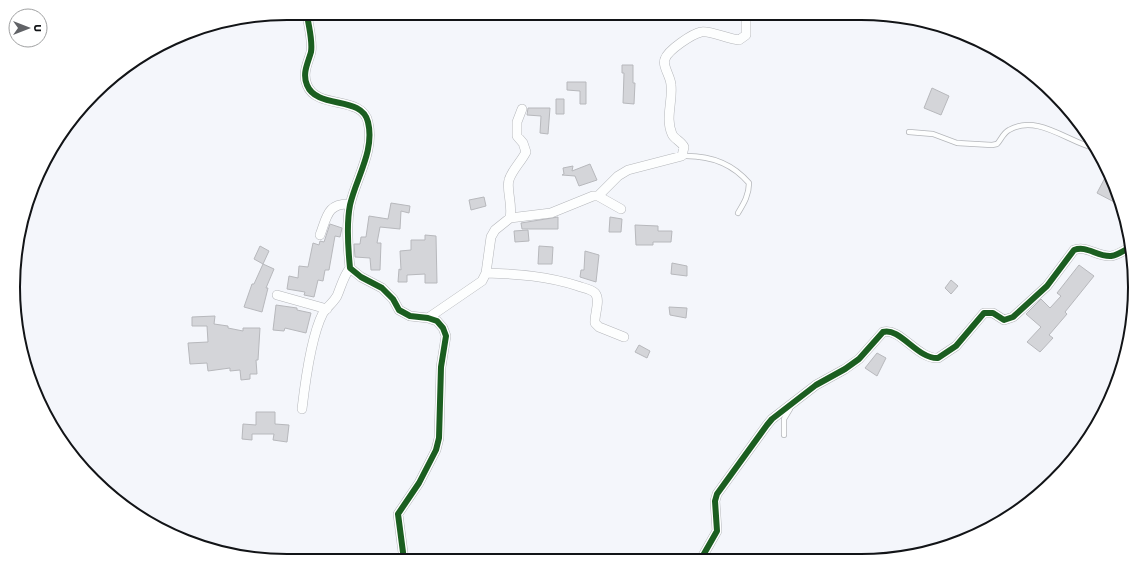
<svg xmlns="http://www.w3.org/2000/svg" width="1148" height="574" font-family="Poppins,sans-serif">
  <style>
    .building { fill: #d4d5d9; stroke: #b7b8bc }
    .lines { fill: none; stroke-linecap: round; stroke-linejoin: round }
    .service-casing { stroke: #b4b6ba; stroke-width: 6 }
    .minor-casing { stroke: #b4b6ba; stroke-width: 10 }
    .service { stroke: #fdfefe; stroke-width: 4.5 }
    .minor { stroke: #fdfefe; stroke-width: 9 }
    .cycleway-casing { stroke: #fff; stroke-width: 8 }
    .cycleway { stroke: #1b5e20; stroke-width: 6 }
    .rim { fill: none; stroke: #121417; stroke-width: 2 }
  </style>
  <rect width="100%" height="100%" fill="#f4f6fb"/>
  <!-- building -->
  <path class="building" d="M 622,65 L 633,65 L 633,83 L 635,83 L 634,104 L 623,103 L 624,73 L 622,73 Z
    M 567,82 L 586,82 L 586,104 L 580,104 L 580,91 L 567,90 Z
    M 932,88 L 949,96 L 941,115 L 924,108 Z
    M 556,99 L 564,99 L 564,114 L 556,114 Z
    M 528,108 L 550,108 L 548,134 L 540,133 L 541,116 L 527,115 Z
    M 590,164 L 597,180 L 579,186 L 575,176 L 562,175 L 564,174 L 563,168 L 573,166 L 572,171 Z
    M 1108,172 L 1120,199 L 1118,204 L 1097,193 Z
    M 484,197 L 486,206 L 471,210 L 469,200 Z
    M 391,203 L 410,206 L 409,213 L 401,211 L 400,229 L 380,227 L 377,243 L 381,243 L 380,270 L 371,270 L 370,258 L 355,257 L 354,244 L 360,244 L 361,237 L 366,237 L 369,216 L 388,219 Z
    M 558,217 L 558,229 L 522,229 L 521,223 Z
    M 610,217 L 622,219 L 621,232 L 609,232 Z
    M 330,224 L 342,228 L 340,237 L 335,236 L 329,270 L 325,270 L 323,281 L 318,280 L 314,297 L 304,295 L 305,292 L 287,289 L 289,276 L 298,278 L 299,266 L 308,267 L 313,243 L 319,245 L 320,241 L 324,242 Z
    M 635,225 L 658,226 L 658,231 L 672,231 L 671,242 L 653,242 L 653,245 L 636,245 Z
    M 528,230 L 529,241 L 515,242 L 514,231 Z
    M 425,235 L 436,236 L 437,283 L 425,283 L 425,274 L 407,275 L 407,282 L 398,282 L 399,269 L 401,270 L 400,251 L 411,250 L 411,240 L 425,240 Z
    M 260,246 L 269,251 L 263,264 L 254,259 Z
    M 539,246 L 553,247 L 552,264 L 538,264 Z
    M 585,251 L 599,255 L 596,282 L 580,277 L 581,270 L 584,270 Z
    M 672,263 L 687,266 L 687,276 L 671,274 Z
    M 263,264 L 274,269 L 266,288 L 268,288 L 262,312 L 244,307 L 252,284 L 254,284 Z
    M 1079,265 L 1094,276 L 1065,312 L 1067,314 L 1049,335 L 1053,338 L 1040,352 L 1027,342 L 1041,327 L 1026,314 L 1041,299 L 1050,308 L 1061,296 L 1057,293 Z
    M 951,280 L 958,286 L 951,294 L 945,288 Z
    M 276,305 L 297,308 L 297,310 L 311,313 L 306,333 L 285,328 L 284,331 L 273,330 Z
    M 669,307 L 687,308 L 686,318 L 670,315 Z
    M 215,316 L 214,324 L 228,326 L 228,328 L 243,331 L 243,328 L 260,328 L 258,360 L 256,360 L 257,374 L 250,374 L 250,379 L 241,380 L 240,370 L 230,371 L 230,368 L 208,371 L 207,363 L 190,364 L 188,343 L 208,342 L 207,326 L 192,326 L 192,317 Z
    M 639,345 L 650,351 L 647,358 L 635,352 Z
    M 877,353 L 886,358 L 877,376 L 865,368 Z
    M 256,412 L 275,412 L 275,424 L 289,425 L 287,442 L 273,440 L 274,434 L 252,434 L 252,440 L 242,439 L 243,424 L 256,425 Z"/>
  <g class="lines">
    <!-- service casing -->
    <g class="service-casing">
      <path id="service" d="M 909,132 L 933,134 L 957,143 L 992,145 L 997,144 C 1001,140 1003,133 1009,130 C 1038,113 1070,144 1098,149
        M 682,156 C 708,155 732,163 749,183 C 749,195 744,203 738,213
        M 784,435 L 784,419 L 790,409"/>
    </g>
    <!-- minor casing -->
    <g class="minor-casing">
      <path id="minor" d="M 307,13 C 308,25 313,40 311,52 C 308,63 302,73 307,85 C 317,110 362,95 368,122 C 375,151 356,178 350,205 C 346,225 348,248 350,268 L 361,277 L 382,288 L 393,299 L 399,310 L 410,316 L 428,318 L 437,321 L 443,328 L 446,336 L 441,367 L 439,438 L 436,450 L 419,483 L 398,514 L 404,560
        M 598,196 L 618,176 L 628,170 L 682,156 L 684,147 C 681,141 674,139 672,134 C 665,118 673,101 671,85 C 671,77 662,66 665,59 C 668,50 692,34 701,32 C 709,30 728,39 739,40 L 746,35 L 746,13
        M 510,218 C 513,205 506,189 509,180 C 512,170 521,162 526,152 L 523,143 L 517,136 L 517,122 L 522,109
        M 320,235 C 327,217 327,203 350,204
        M 486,273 C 518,274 547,276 578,286 C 583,288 591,289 595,293 C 601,300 594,315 595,323 L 599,327 L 624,337
        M 277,295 L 327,309
        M 428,318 L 482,281 L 486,273 L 491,237 L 495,230 L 510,218 L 551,213 L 593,196 L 598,196 L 621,209
        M 302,409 C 305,383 311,336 323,313 C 327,307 333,303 337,296 C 341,287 343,277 350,268
        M 701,559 L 717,531 L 715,501 L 717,494 L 767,425 L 772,419 L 816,385 L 845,369 L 859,359 L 883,332 C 900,327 917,359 938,358 L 956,346 L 984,313 L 993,313 L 1004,320 L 1013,317 L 1047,286 L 1074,250 C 1087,245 1097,257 1111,256 C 1118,255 1125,250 1132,246"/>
    </g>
    <!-- service -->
    <use href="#service" class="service"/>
    <!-- minor -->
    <use href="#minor" class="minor"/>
    <!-- cycleway casing -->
    <g class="cycleway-casing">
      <path id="cycleway" d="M 307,13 C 308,25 313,40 311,52 C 308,63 302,73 307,85 C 317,110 362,95 368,122 C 375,151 356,178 350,205 C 346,225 348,248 350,268 L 361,277 L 382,288 L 393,299 L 399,310 L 410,316 L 428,318 L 437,321 L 443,328 L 446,336 L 441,367 L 439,438 L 436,450 L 419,483 L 398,514 L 404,560
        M 701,559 L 717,531 L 715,501 L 717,494 L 767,425 L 772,419 L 816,385 L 845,369 L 859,359 L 883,332 C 900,327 917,359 938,358 L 956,346 L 984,313 L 993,313 L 1004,320 L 1013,317 L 1047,286 L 1074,250 C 1087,245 1097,257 1111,256 C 1118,255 1125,250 1132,246"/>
    </g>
    <!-- cycleway -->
    <use href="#cycleway" class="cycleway"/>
  </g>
  <!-- crop -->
  <path d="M0 0H1148V574H0ZM287 20H861A267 267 0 0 1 1128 287V287A267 267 0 0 1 861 554H287A267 267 0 0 1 20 287V287A267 267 0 0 1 287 20Z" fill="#fff" fill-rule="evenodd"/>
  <path class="rim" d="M287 20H861A267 267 0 0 1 1128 287V287A267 267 0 0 1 861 554H287A267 267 0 0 1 20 287V287A267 267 0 0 1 287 20Z"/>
  <!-- north arrow -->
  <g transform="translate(28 28) rotate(90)"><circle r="19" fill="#ffffff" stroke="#a0a1a2"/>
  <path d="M0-3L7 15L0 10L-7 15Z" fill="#616367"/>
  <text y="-6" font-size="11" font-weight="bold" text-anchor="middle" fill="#121417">U</text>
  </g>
</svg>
